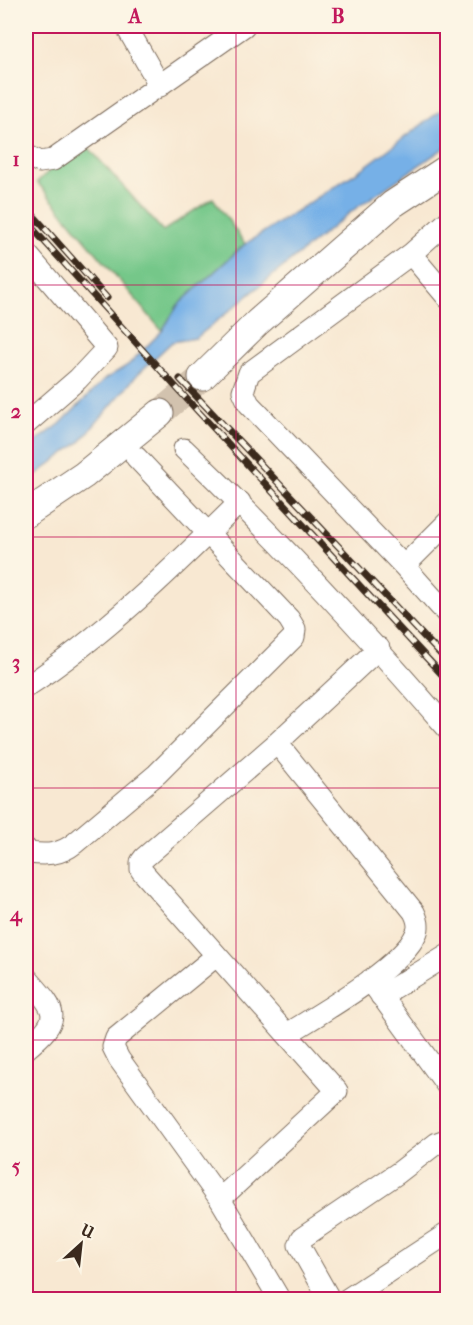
<svg xmlns="http://www.w3.org/2000/svg" width="473" height="1325" font-family="'IM FELL French Canon',serif">
  <style>
    .green { fill: #75c789; stroke: #587854; stroke-width: 1.5 }
    .water { fill: #76b0e7; stroke: #586d82; stroke-width: 1.5 }
    .lines { fill: none; stroke-linecap: round; stroke-linejoin: round }
    .tertiary-tunnel { stroke: #d2c2ae; stroke-width: 27; stroke-dasharray: 27 14; stroke-linecap: butt }
    .minor-casing { stroke: #7d6c5d; stroke-width: 23 }
    .tertiary-casing { stroke: #7d6c5d; stroke-width: 29 }
    .minor { stroke: #fff; stroke-width: 21 }
    .tertiary { stroke: #fff; stroke-width: 27 }
    .rail-casing { stroke: #3b2a1e; stroke-width: 7 }
    .rail { stroke: #fcf5e5; stroke-width: 4.5; stroke-dasharray: 14; stroke-linecap: butt }
    .grid { fill: none; stroke: #c2185b; stroke-width: 1.5; stroke-opacity: 0.55 }
    .neatline { fill: none; stroke: #c2185b; stroke-width: 2 }
    .grid-label { font-size: 20px; text-anchor: middle; font-weight: bold; fill: #c2185b }
  </style>
  <rect width="100%" height="100%" fill="#fcf5e5"/>
  <filter id="ink" filterUnits="userSpaceOnUse"><feTurbulence type="fractalNoise" baseFrequency=".0167" numOctaves="2"/><feDisplacementMap in="SourceGraphic" scale="12" xChannelSelector="R" yChannelSelector="G"/><feConvolveMatrix kernelMatrix="1 2 1 2 8 2 1 2 1" color-interpolation-filters="sRGB"/></filter>
  <filter id="wash" filterUnits="userSpaceOnUse"><feTurbulence type="fractalNoise" baseFrequency=".008" numOctaves="4" result="noise"/><feDisplacementMap in="SourceGraphic" scale="24" xChannelSelector="R" yChannelSelector="G"/><feGaussianBlur stdDeviation="1.35" result="paint"/><feColorMatrix in="noise" values="0 0 0 0 0 0 0 0 0 0 0 0 0 0 0 0 0 1.4 0 .05"/><feComposite in="paint" operator="in"/></filter>
  <g filter="url(#wash)">
    <rect width="100%" height="100%" fill="#f8e8d2"/>
    <!-- green -->
    <path class="green" d="M 88,147 L 163,231 L 213,198 L 245,244 L 178,305 L 162,331 L 37,182 L 50,170 Z"/>
    <!-- water -->
    <path class="water" d="M 447,106 L 447,146 L 352,211 L 196,338 L 172,342 L 137,375 L 80,442 L 26,482 L 26,449 L 60,424 L 105,379 L 128,365 L 162,331 L 178,305 L 245,244 L 362,169 Z"/>
  </g>
  <g filter="url(#ink)">
    <g class="lines">
      <!-- tertiary-tunnel -->
      <path class="tertiary-tunnel" d="M 160,413 L 202,377"/>
      <!-- minor casing -->
      <g class="minor-casing">
        <path id="minor" d="M 126,26 L 160,86
          M 26,155 L 40,162 L 53,160 L 244,26
          M 448,221 L 411,254 L 249,373 L 243,391 L 249,404 L 404,566 L 448,615
          M 26,253 L 107,348 L 78,379 L 26,424
          M 411,254 L 448,298
          M 184,449 C 277,538 364,632 448,729
          M 404,566 L 448,522
          M 26,687 C 105,635 172,569 240,502
          M 277,743 L 414,912 C 418,920 420,927 416,934 C 402,967 319,1014 287,1034
          M 26,849 L 29,853 C 47,855 60,855 75,843 L 157,774 L 294,637 L 295,629 L 289,619 L 136,457
          M 216,956 L 116,1038 L 113,1047 L 119,1059 L 220,1199
          M 26,977 C 57,1012 64,1017 26,1049
          M 370,980 L 448,1087
          M 381,996 L 448,955
          M 280,1300 L 220,1199 L 337,1091 L 141,870 L 141,862 L 144,858 L 277,743 L 379,648
          M 330,1300 L 299,1245 L 302,1238 L 398,1173 L 437,1143 L 448,1139
          M 346,1300 L 448,1233"/>
      </g>
      <!-- tertiary casing -->
      <g class="tertiary-casing">
        <path id="tertiary" d="M 202,377 L 258,322 L 393,204 L 448,168
          M 26,514 L 84,475 L 160,413"/>
      </g>
      <!-- minor -->
      <use href="#minor" class="minor"/>
      <!-- tertiary -->
      <use href="#tertiary" class="tertiary"/>
      <!-- rail casing -->
      <g class="rail-casing">
        <path id="rail" d="M 26,207 L 107,298
          M 26,221 L 194,407 L 448,681
          M 180,379 L 448,662"/>
      </g>
      <!-- rail -->
      <use href="#rail" class="rail"/>
    </g>
  </g>
  <!-- grid -->
  <path class="grid" d="M 236,26 L 236,1300M 26,285 L 448,285M 26,537 L 448,537M 26,788 L 448,788M 26,1040 L 448,1040"/>
  <!-- margin -->
  <rect width="473" height="1325" fill="none" stroke="#fcf5e5" stroke-width="66"/>
  <!-- north arrow -->
  <g transform="translate(81 1244) rotate(27)" stroke="#fcf5e5" stroke-width="4.5" paint-order="stroke">
  <path d="M0-4.5L10 22L0 15L-10 22Z" fill="#3b2a1e"/>
  <text y="-9" font-size="16" font-weight="bold" text-anchor="middle" fill="#3b2a1e">U</text>
  </g>
  <rect x="33" y="33" width="407" height="1259" class="neatline"/>
  <g class="grid-label">
    <text x="135" y="23">A</text>
    <text x="338" y="23">B</text>
    <text x="16" y="166">1</text>
    <text x="16" y="418">2</text>
    <text x="16" y="669">3</text>
    <text x="16" y="921">4</text>
    <text x="16" y="1173">5</text>
  </g>
</svg>
